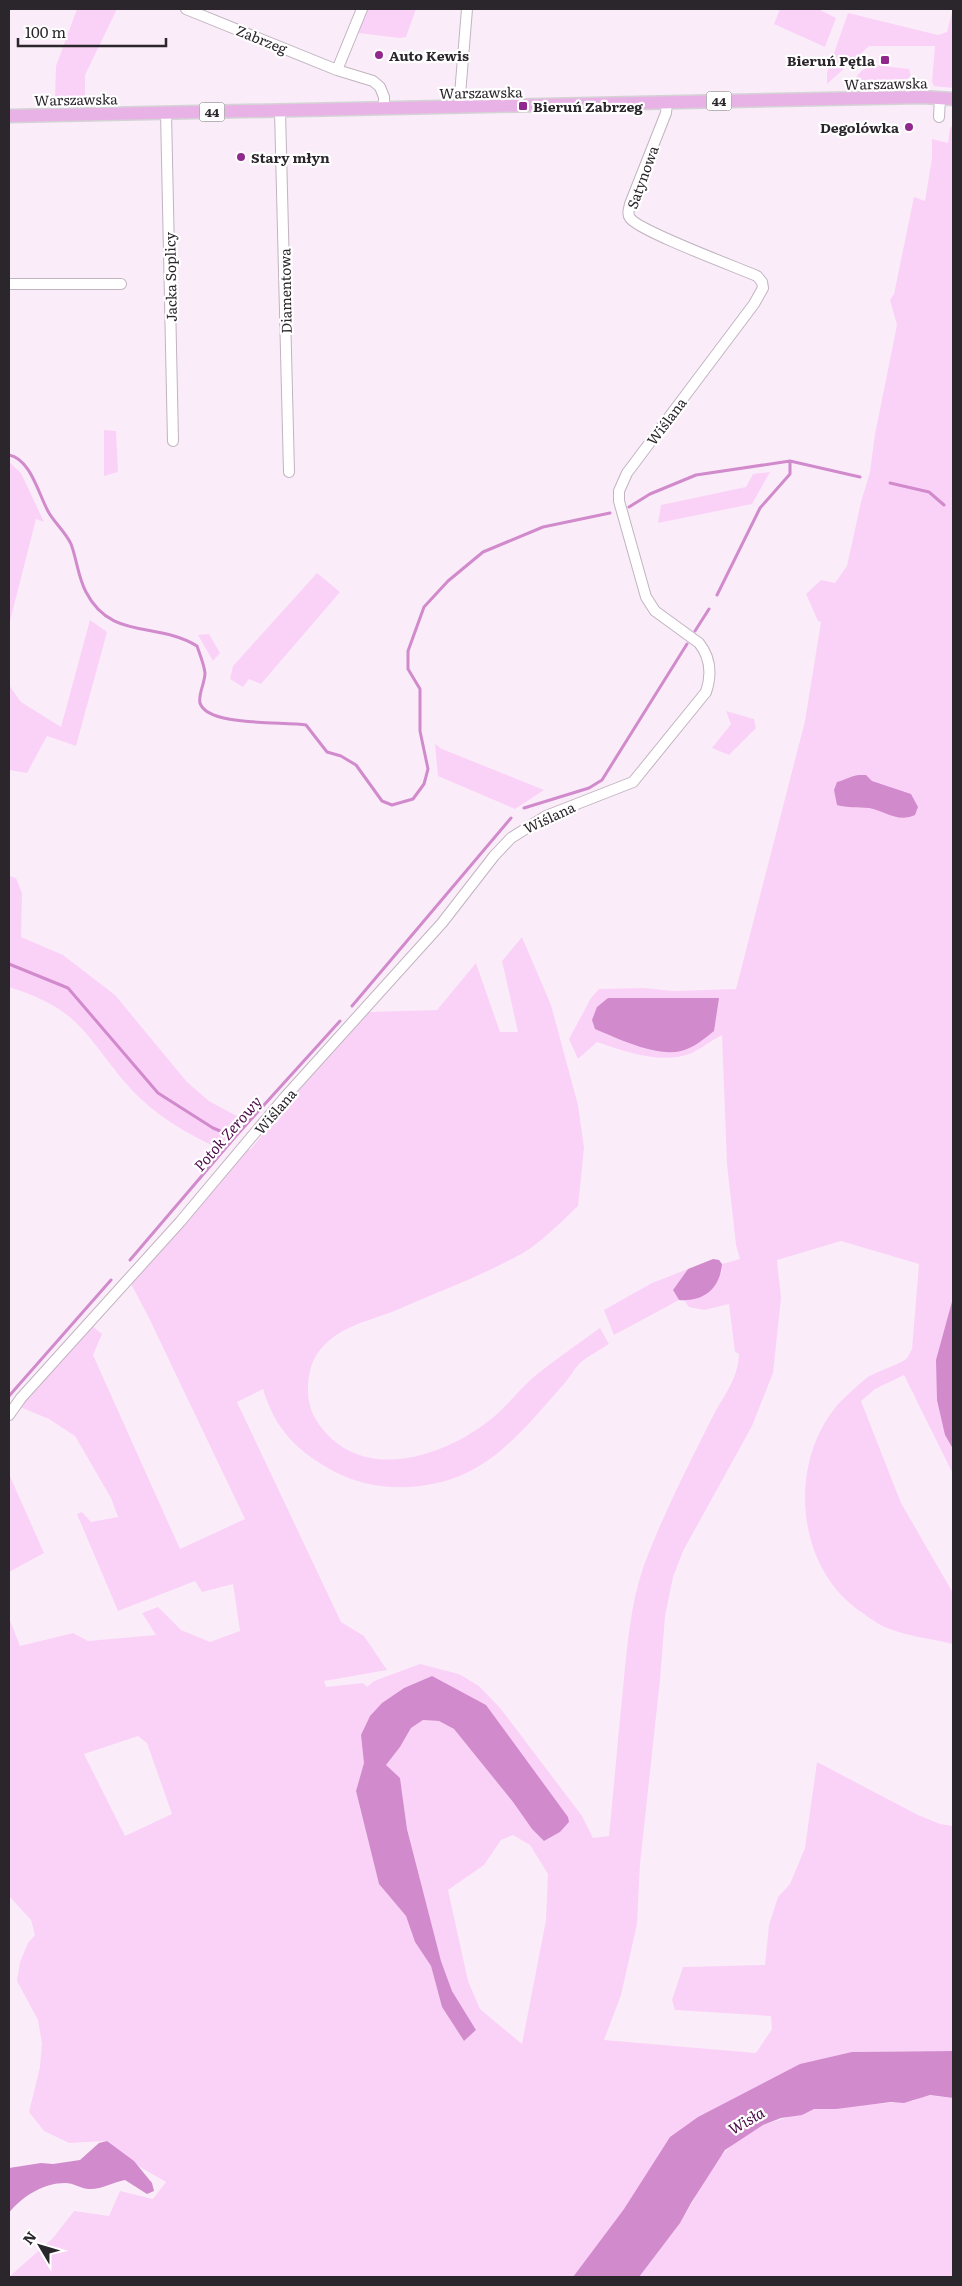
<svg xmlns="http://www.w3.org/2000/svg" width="962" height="2286" font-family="Literata,serif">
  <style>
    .green { fill: #fbd2f7; fill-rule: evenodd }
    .water { fill: #d18acc }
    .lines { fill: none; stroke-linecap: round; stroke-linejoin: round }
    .stream { stroke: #d18acc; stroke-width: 3 }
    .minor-casing { stroke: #c1b4c0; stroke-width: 12 }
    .major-casing { stroke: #d5d4d5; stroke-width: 15 }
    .minor { stroke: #fff; stroke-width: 10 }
    .major { stroke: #e9b2e6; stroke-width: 12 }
    .poi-dot { fill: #90288d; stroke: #fff; stroke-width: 2 }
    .labels { text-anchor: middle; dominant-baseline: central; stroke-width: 4.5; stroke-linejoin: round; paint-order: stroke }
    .shield { fill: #fff; stroke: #6b676b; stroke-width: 1 }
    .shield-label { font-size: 12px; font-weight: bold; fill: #2b262b }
    .street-label { font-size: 14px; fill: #2b262b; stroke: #fff }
    .poi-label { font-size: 14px; font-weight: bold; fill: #2b262b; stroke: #fff; text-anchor: start }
    .water-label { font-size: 15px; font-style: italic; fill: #4b0b49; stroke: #fff }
  </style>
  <rect width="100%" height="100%" fill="#faedf9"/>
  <!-- green -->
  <path class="green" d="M 77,9 L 117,9 L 85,75 L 85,99 L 55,99 L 56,66 Z
    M 368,9 L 416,9 L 406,37 L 400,38 L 358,33 Z
    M 780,9 L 818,9 L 836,18 L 825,47 L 774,24 Z
    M 953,9 L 953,88 L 934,86 L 932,82 L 935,46 L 869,46 L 827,84 L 827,73 L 848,13 L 938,35 L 947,32 Z
    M 873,65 L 909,69 L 911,76 L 903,83 L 852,87 C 856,75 861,69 873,65 Z
    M 953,125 L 953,1298 L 945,1435 L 953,1449 L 953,1474 L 904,1375 L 875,1389 L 861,1401 L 901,1503 L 953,1593 L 953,1644 C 932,1639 907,1636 887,1628 C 879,1625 871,1619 864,1614 C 795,1570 786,1462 840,1402 C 848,1394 859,1384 868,1377 C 878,1371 900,1364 906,1359 C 908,1357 910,1352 912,1349 L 919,1264 L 841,1241 L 777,1260 L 781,1298 L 773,1373 L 752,1426 L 683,1551 L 673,1577 L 665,1616 L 660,1680 L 640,1864 L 637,1924 L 621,1995 L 604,2040 L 756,2053 L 772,2029 L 771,2016 L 675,2010 L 672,2000 L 683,1967 L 765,1965 L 769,1925 L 778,1897 L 790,1884 L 805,1848 L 817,1762 L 918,1815 L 940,1824 L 953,1826 L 953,2051 L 852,2052 L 624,2209 L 573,2277 L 9,2277 L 53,2238 L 74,2211 L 109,2216 L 120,2191 L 153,2199 L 166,2182 L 140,2167 L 107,2141 L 69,2143 L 44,2131 L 29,2112 L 40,2067 L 42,2044 L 38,2020 L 17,1981 L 20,1962 L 28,1943 L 35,1935 L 31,1920 L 9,1896 L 9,1618 L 20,1646 L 73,1633 L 88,1641 L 156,1635 L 142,1613 L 158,1607 L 181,1630 L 210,1642 L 240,1631 L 233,1584 L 202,1592 L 195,1581 L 118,1611 L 77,1514 L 82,1512 L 91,1522 L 118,1517 L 111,1498 L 75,1436 L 49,1419 L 20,1407 L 92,1326 L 102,1334 L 93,1355 L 180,1549 L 245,1519 L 148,1316 L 130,1282 L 248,1147 L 250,1150 L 266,1130 L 265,1128 L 369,1012 L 437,1010 L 476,963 L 500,1032 L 518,1032 L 502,961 L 522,937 L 551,1005 L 578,1105 L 584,1148 L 578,1206 C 561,1222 543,1241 523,1253 C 484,1275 440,1291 399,1309 C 371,1321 340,1325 320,1350 C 306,1366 304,1400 315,1418 C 355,1485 439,1460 490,1420 C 507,1407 519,1389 536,1375 C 556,1359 578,1344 600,1328 L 609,1344 C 600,1350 588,1356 580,1363 C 574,1369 570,1377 564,1384 C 521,1432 488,1478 420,1486 C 392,1490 360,1485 335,1472 C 298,1452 275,1430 263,1389 L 237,1402 L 341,1622 L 364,1636 L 387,1670 L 324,1681 L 326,1687 L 363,1683 L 367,1687 L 374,1681 L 420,1664 L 459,1674 L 479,1686 L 501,1709 L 582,1816 L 593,1838 L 609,1836 C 614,1786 618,1737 623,1688 C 627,1649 630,1606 643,1568 C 662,1516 688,1466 713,1416 C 724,1395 738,1379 739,1354 L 735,1352 L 729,1304 L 704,1310 L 689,1307 L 684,1300 L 693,1299 L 722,1272 L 722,1264 L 740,1259 L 736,1245 L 727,1164 L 722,1035 C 712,1040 702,1048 692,1053 C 661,1065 627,1052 597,1042 L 578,1059 L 569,1039 L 591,998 L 599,989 L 644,988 L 673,991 L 736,989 L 805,721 L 821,622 L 818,621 L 806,594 L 821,580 L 835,583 L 847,566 L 861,502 L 870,472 L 875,434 L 897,325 L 890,300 L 894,294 L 914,197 L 925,201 L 932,158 L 932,139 L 948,143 L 950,128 ZM 432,1676 L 569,1822 L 560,1832 L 544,1841 L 532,1829 L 513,1802 L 454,1729 L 439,1721 L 423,1720 L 411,1728 L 400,1747 L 385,1766 L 400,1778 L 407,1829 L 441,1961 L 452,1991 L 476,2030 L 464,2041 L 442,2007 L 431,1966 L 415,1942 L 406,1916 L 379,1884 L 356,1791 L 382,1703 L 404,1688 ZM 138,1736 L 147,1743 L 172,1814 L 125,1836 L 84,1754 ZM 513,1835 L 530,1845 L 548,1874 L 546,1920 L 522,2044 L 480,2009 L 468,1981 L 448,1890 L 484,1865 L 501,1840 Z
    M 104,430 L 116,431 L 118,472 L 104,476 Z
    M 9,462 L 21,473 L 44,522 L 36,519 L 9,625 Z
    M 770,472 L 752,504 L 658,523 L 661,505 L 746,487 L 753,474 Z
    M 317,573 L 340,592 L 261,684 L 249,679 L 243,687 L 230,679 L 233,666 Z
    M 90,620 L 107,632 L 76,746 L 47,736 L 27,773 L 9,770 L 9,685 L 21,702 L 61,727 Z
    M 209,634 L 220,653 L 213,661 L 198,635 Z
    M 726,711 L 754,719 L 756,728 L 729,755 L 712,748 L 731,724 Z
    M 435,744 L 442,749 L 544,790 L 515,809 L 438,776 Z
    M 9,876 L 16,878 L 22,893 L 21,937 L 63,955 L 115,995 L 187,1082 L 209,1101 L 244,1120 L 218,1148 C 185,1133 155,1115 130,1088 C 110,1067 95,1040 73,1020 C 56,1004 31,994 9,987 Z
    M 688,1269 L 673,1290 L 679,1300 L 614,1335 L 604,1310 L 652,1283 Z
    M 9,1474 L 44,1553 L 9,1572 Z
    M 925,2095 L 953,2098 L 953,2277 L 639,2277 L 687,2211 L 716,2161 L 736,2141 L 763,2125 L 814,2109 L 913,2101 Z"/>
  <!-- water -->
  <path class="water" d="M 859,775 L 866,775 L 872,781 L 911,794 L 918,807 L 915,815 C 898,823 885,811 869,808 C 858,807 847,808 837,805 L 834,790 L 837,782 C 845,780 850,776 859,775 Z
    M 608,998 L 719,998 L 714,1031 C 705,1038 694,1048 681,1051 C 656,1057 619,1039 595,1029 L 592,1020 L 597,1007 Z
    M 713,1259 L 719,1260 L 722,1264 C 720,1289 703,1302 679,1300 L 673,1290 L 688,1269 Z
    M 953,1298 L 953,1449 L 945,1435 L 937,1400 L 936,1360 Z
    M 432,1676 L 486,1705 L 568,1817 L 569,1822 L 560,1832 L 544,1841 L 532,1829 L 513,1802 L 454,1729 L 439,1721 L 423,1720 L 411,1728 L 400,1747 L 386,1765 L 400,1778 L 407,1829 L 441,1961 L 452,1991 L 476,2030 L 464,2041 L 442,2007 L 431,1966 L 415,1942 L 406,1916 L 379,1884 L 356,1791 L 364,1763 L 361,1735 L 370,1716 L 382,1703 L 404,1688 Z
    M 953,2051 L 953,2098 L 930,2095 L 904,2103 L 891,2102 L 836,2109 L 814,2109 L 802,2115 L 781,2118 L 763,2125 L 725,2150 L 691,2203 L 680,2223 L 639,2277 L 573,2277 L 624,2209 L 670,2137 L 698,2117 L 800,2064 L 852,2052 Z
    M 107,2141 L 134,2161 L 152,2183 L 154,2191 L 147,2194 L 125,2180 C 113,2182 101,2190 88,2189 C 80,2188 74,2183 65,2183 C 44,2183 22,2196 9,2213 L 9,2168 L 41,2163 L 53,2164 L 80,2160 L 99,2143 Z"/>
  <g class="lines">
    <!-- stream -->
    <path class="stream" d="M 9,455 C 31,459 39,496 49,513 C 55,523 66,533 71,544 C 77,560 78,577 86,592 C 111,641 157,621 197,646 C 200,655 204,664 205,673 C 205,683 198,694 200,703 C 207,727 285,721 306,725 L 327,752 L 341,756 L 356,765 L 382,801 L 392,805 L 413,799 L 424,784 L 428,769 L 420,731 L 420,689 L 408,669 L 408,651 L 424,607 L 448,581 L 483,552 L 543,527 L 610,513
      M 890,483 L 929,492 L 944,505
      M 629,507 L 650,494 L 696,475 L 790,461 L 860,477
      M 717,595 L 760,508 L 790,474 L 790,461
      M 695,631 L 709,609
      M 524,808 L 589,788 L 602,780 L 687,644
      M 9,964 L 68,988 L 158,1093 L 213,1128 L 235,1137
      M 352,1006 L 511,818
      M 130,1260 L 235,1137 L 340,1021
      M 9,1396 L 111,1280"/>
    <!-- minor casing -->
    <g class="minor-casing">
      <path id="minor" d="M 186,9 L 337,70 L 373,81 L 380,87 L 384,97 L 384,108
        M 337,70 L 362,9
        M 459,107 L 467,9
        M 280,111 L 289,472
        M 166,112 L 173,441
        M 939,117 L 940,98
        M 9,284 L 121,284
        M 9,1415 L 21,1398 L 180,1222 L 285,1097 L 442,923 L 494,856 L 511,838 L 546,816 L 633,782 L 706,692 C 712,674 711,658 699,643 L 655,611 L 646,597 L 619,501 L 619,491 L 627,473 L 754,304 L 763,288 L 762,282 L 757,276 C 736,267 639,231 630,218 C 627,214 629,209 630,204 L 666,113 L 667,102"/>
    </g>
    <!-- major casing -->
    <g class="major-casing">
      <path id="major" d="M 9,116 L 923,97 L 953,99"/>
    </g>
    <!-- minor -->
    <use href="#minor" class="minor"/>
    <!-- major -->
    <use href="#major" class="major"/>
  </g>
  <!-- markers -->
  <g class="poi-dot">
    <circle cx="379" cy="55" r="5"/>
    <rect x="880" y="55" width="10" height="10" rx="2.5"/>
    <rect x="518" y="101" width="10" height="10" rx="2.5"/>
    <circle cx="909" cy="127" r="5"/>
    <circle cx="241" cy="157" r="5"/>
  </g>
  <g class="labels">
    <!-- shield labels -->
    <g class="shield">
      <rect x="706.5" y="91.5" width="25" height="19" rx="4"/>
      <rect x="199.5" y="102.5" width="25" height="19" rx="4"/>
    </g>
    <g class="shield-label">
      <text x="719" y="101">44</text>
      <text x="212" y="112">44</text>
    </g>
    <!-- street labels -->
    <g class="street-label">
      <text transform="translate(262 39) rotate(22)">Zabrzeg</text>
      <text transform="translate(886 83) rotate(-1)">Warszawska</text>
      <text transform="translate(481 92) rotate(-1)">Warszawska</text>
      <text transform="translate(76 99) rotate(-1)">Warszawska</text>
      <text transform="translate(642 177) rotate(-70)">Satynowa</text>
      <text transform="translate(170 277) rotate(-91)">Jacka Soplicy</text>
      <text transform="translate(285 291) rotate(-91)">Diamentowa</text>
      <text transform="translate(666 421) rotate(-53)">Wiślana</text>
      <text transform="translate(549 817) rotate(-25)">Wiślana</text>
      <text transform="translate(275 1111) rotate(-49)">Wiślana</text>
    </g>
    <!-- poi labels -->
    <g class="poi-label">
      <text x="389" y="55">Auto Kewis</text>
      <text x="875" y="60" text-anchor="end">Bieruń Pętla</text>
      <text x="533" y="106">Bieruń Zabrzeg</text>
      <text x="899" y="127" text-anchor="end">Degolówka</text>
      <text x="251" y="157">Stary młyn</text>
    </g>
    <!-- water labels -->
    <g class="water-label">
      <text transform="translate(227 1133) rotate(-49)">Potok Zerowy</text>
      <text transform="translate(746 2120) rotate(-30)">Wisła</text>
    </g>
  </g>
  <!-- border -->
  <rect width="962" height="2286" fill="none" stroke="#2b262b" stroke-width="20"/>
  <!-- north arrow -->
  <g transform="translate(40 2246) rotate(308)" stroke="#ffffff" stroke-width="4" paint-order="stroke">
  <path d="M0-4L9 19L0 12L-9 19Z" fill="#2b262b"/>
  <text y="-8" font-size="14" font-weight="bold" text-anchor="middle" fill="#2b262b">N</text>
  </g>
  <!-- scale -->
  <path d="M18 38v8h148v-8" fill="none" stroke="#2b262b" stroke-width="2.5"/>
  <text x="25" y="38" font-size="15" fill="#2b262b" stroke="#ffffff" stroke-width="4" paint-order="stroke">100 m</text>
</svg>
